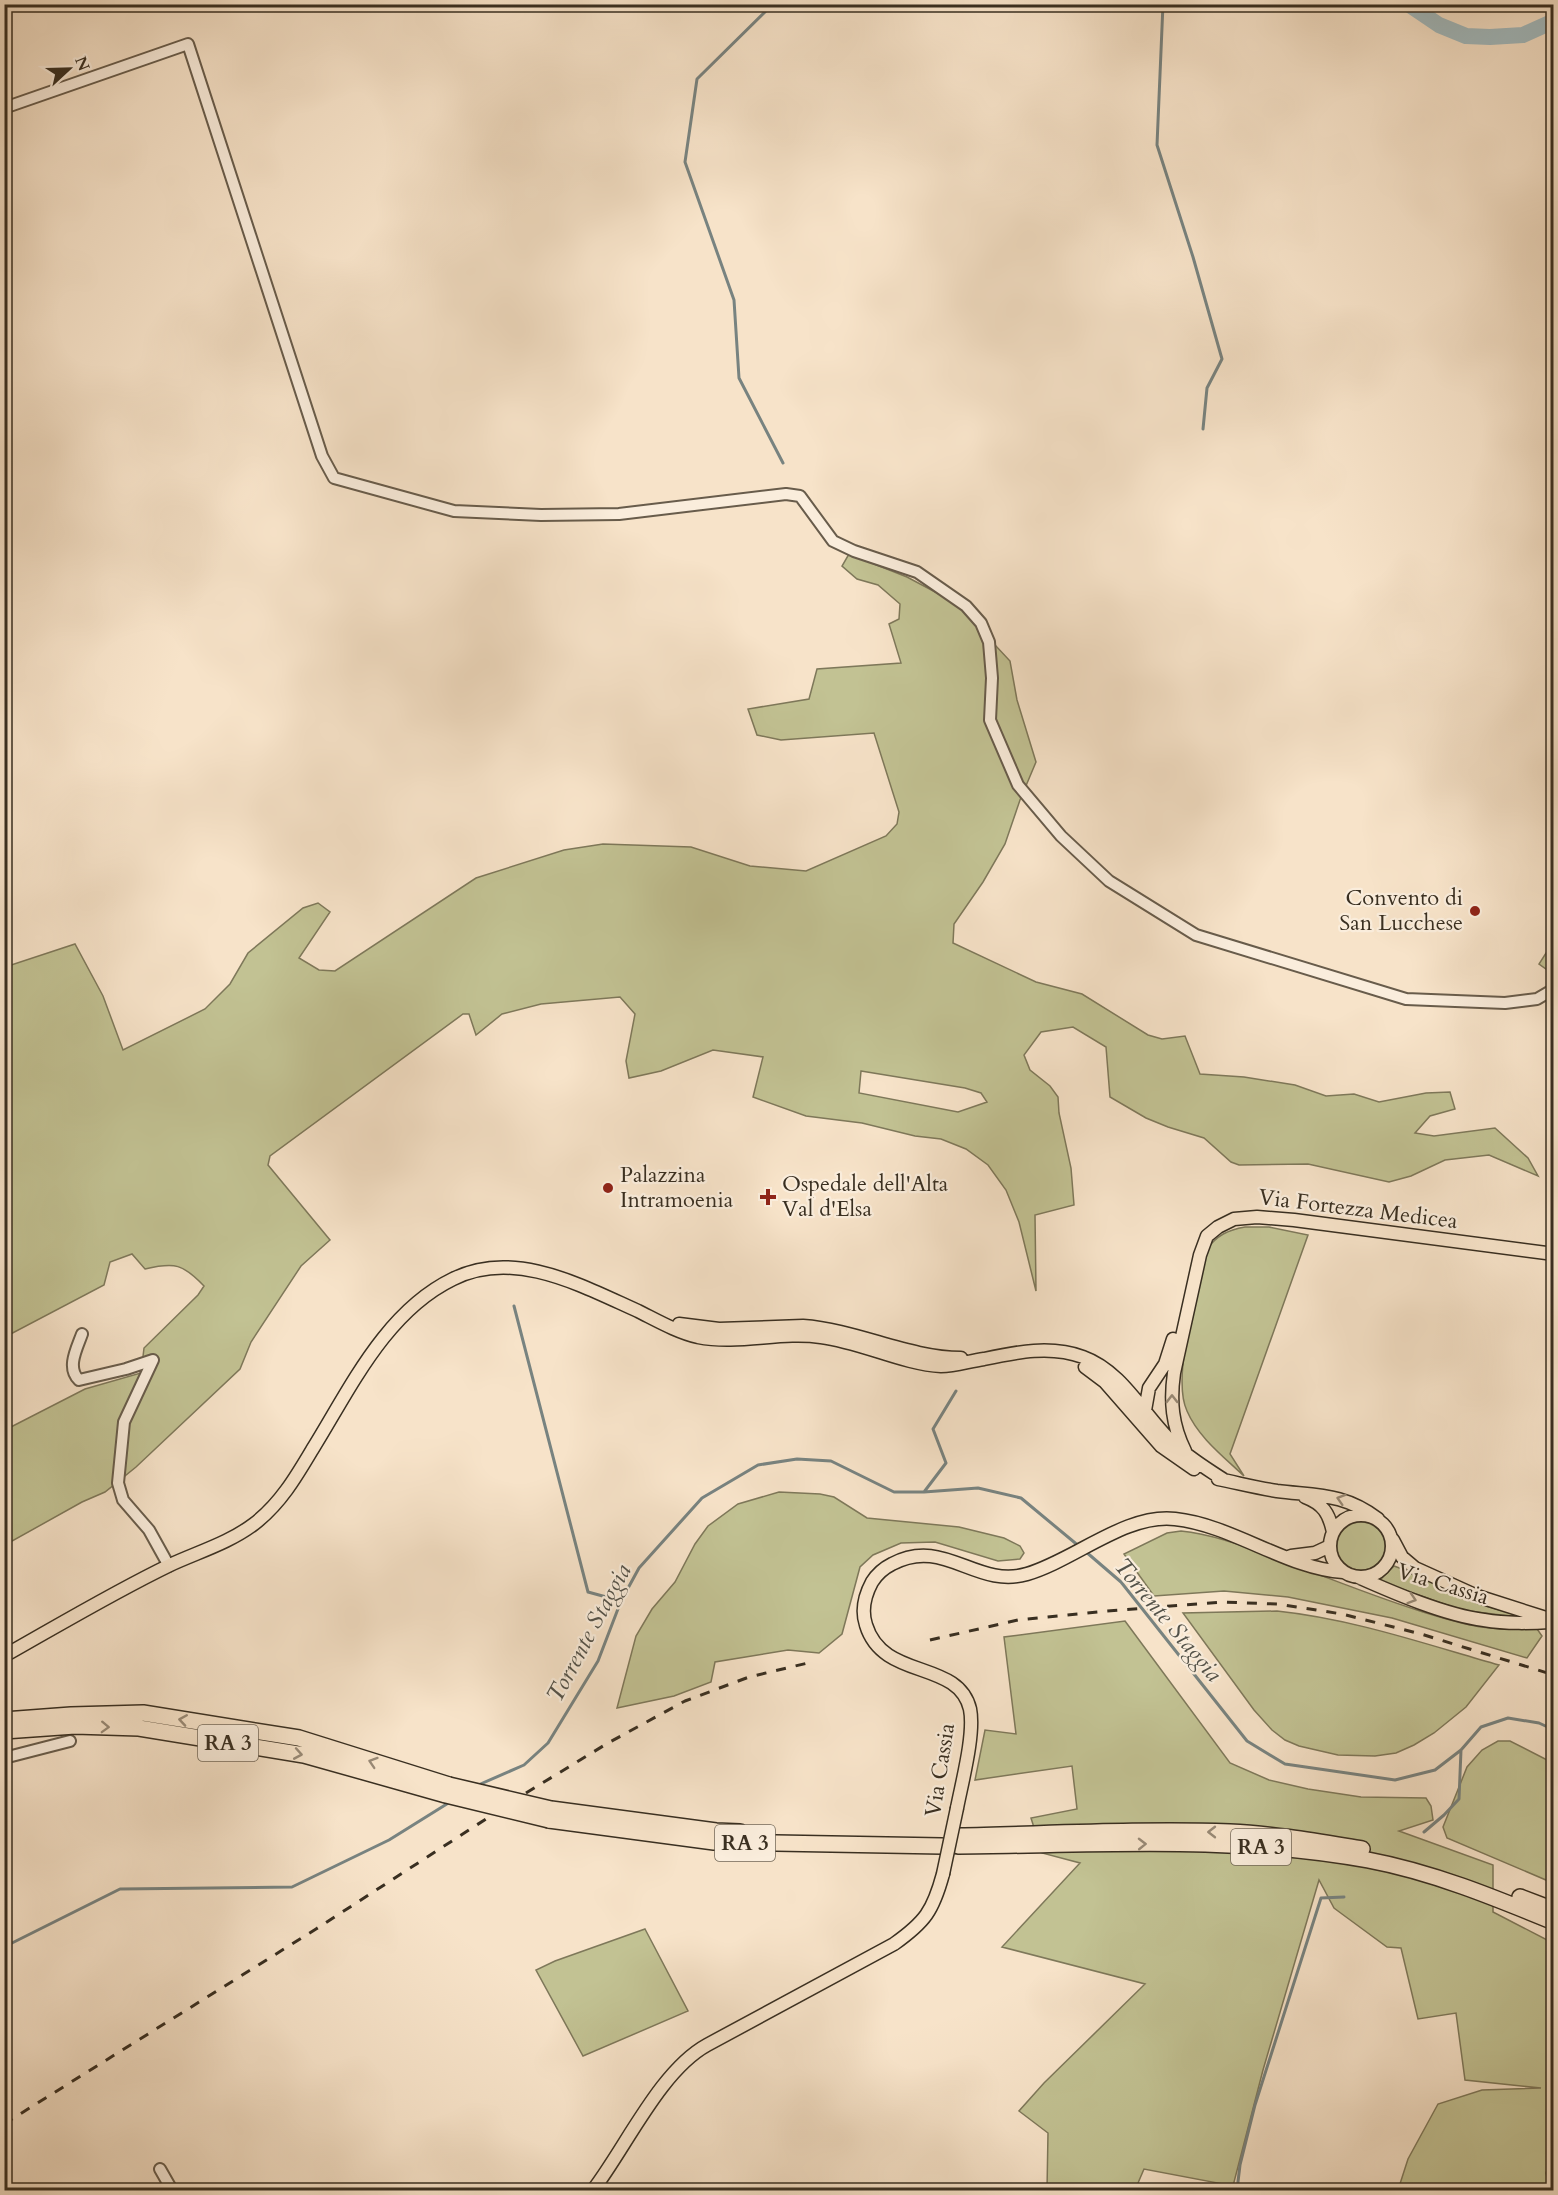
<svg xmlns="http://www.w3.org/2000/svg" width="1558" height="2195" font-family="Cardo,serif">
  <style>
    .green { fill: #c2c293; stroke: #7e785a; stroke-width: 1.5; fill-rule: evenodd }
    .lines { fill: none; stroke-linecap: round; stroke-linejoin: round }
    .stream { stroke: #788380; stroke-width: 3 }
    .river { stroke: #a2bbc0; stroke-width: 16 }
    .minor-casing { stroke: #685c4b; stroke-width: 14 }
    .major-casing { stroke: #392f21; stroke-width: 15 }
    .highway-casing { stroke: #392f21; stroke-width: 18 }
    .minor { stroke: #faeddc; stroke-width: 10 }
    .major { stroke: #f7e3c9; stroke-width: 12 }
    .highway { stroke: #f7e3c9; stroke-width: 15 }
    .rail { stroke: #392f21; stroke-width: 3; stroke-dasharray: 10 10; stroke-linecap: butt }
    .major-bridge-casing { stroke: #392f21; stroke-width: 15; stroke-linecap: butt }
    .highway-bridge-casing { stroke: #392f21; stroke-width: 18; stroke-linecap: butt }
    .major-bridge { stroke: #f7e3c9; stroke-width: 12 }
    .highway-bridge { stroke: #f7e3c9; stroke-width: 15 }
    .oneway { stroke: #988975 }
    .poi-dot { fill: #8f2418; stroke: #faeddc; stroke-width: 2 }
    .labels { text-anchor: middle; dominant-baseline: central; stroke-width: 4.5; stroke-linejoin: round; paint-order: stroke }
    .shield { fill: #faeddc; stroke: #736859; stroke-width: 1.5 }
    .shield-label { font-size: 21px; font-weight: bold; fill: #392f21 }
    .poi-label { font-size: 22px; fill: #392f21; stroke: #faeddc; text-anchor: start }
    .street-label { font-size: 22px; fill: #392f21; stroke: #faeddc }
    .water-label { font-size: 24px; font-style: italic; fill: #535249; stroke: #faeddc }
  </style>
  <rect width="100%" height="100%" fill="#f7e3c9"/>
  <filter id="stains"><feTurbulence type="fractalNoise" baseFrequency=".00333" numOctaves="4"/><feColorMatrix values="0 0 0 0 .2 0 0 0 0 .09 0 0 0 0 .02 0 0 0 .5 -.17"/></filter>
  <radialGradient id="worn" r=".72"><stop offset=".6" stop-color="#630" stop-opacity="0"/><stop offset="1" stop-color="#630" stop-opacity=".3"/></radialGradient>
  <!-- green -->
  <path class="green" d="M 849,554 L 907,577 L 956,603 L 1010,661 L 1017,700 L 1036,762 L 1020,800 L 1005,844 L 983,882 L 954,924 L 953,943 L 1036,982 L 1082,994 L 1148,1035 L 1162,1039 L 1185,1036 L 1200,1074 L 1244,1077 L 1295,1085 L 1326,1096 L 1354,1094 L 1379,1102 L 1426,1093 L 1450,1092 L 1455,1109 L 1430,1116 L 1415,1133 L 1434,1136 L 1495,1128 L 1528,1158 L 1538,1176 L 1489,1155 L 1445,1160 L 1411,1176 L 1389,1182 L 1308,1164 L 1239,1165 L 1231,1162 L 1204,1138 L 1168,1127 L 1146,1118 L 1110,1097 L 1106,1047 L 1073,1027 L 1041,1032 L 1024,1055 L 1030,1070 L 1050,1086 L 1058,1097 L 1059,1113 L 1071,1168 L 1074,1205 L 1035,1215 L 1036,1291 L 1019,1222 L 1006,1190 L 988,1165 L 966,1149 L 941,1139 L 915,1136 L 862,1123 L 806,1116 L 753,1097 L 763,1057 L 713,1050 L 661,1071 L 629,1078 L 626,1061 L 635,1014 L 620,997 L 541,1004 L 502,1014 L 476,1035 L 469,1014 L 463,1014 L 270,1156 L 268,1165 L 330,1240 L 301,1266 L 251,1342 L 240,1369 L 136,1467 L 105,1492 L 82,1502 L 5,1545 L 5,1430 L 85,1389 L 141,1373 L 144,1348 L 198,1295 L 204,1286 C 183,1264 175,1262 145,1269 L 132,1254 L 110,1262 L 104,1285 L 5,1337 L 5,967 L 75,944 L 103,996 L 123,1050 L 205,1009 L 230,984 L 248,953 L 303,908 L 318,903 L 330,912 L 299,958 L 319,970 L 335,971 L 476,878 L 564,850 L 603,844 L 691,847 L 750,866 L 806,871 L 886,836 L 897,824 L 899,812 L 874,733 L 781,740 L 757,735 L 748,709 L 809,699 L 817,669 L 901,663 L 889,624 L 899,619 L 900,604 L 878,585 L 857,579 L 842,566 ZM 861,1071 L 965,1088 L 981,1093 L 987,1102 L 958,1112 L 859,1093 Z
    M 1553,942 L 1553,974 L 1539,964 Z
    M 1245,1227 L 1269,1227 L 1308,1235 L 1230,1454 L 1244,1476 C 1224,1457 1198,1437 1187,1411 C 1171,1377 1198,1289 1206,1250 C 1217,1235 1228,1230 1245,1227 Z
    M 779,1492 L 820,1494 L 834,1497 L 867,1518 L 959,1527 L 1004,1538 L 1020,1546 L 1024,1553 L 1020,1559 L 998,1561 L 935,1542 L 901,1543 L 873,1555 L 860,1567 L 842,1634 L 819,1653 L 788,1650 L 715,1662 L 711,1682 L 674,1696 L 617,1708 L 636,1636 L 652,1609 L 675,1582 L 695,1544 L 708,1526 L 738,1504 Z
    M1337 1546a24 24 0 1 1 48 0a24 24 0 1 1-48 0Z
    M 1181,1531 C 1212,1534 1243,1546 1273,1557 C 1323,1576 1372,1596 1423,1612 C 1462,1624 1493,1634 1535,1626 L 1542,1636 L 1527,1658 L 1392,1618 L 1288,1597 L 1224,1591 L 1154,1596 L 1124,1554 L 1167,1533 Z
    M 1394,1566 C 1435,1580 1473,1608 1516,1613 L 1517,1617 L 1461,1610 L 1379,1581 Z
    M 1277,1611 C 1353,1619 1425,1644 1499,1665 L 1466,1707 L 1434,1733 L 1414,1745 L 1396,1753 L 1375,1756 L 1338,1755 L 1299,1746 L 1285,1740 L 1272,1730 L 1254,1710 L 1183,1613 Z
    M 1125,1621 L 1230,1763 L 1269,1780 L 1308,1789 L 1361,1797 L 1426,1798 L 1431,1806 L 1433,1820 L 1399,1831 L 1493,1865 L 1493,1912 L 1553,1943 L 1554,2085 L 1551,2092 L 1554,2094 L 1554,2152 L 1546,2173 L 1550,2190 L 1398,2190 L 1408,2159 L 1438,2104 L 1482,2090 L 1541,2088 L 1465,2080 L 1456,2013 L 1418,2019 L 1401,1948 L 1387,1947 L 1342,1914 L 1334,1908 L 1319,1880 L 1263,2070 L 1233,2186 L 1144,2169 L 1135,2190 L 1047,2190 L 1048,2133 L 1019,2111 L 1044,2083 L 1145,1984 L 1002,1947 L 1080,1863 L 1042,1853 L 1031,1818 L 1077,1809 L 1072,1766 L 975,1780 L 985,1730 L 1016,1734 L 1004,1637 Z
    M 1498,1741 L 1510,1741 L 1553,1763 L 1553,1883 L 1447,1838 L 1443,1827 L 1467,1767 L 1482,1750 Z
    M 645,1929 L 688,2011 L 583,2056 L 536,1970 L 555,1961 Z"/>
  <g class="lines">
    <!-- stream -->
    <path class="stream" d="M 773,4 L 697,79 L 685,162 L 734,300 L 739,378 L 783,463
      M 1163,4 L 1157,145 L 1193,257 L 1222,359 L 1207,388 L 1203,429
      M 514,1306 L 588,1592 L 621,1601
      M 924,1492 L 946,1463 L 933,1429 L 956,1391
      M 1085,1551 L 1121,1582 L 1247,1741 L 1285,1764 L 1395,1780 L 1435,1770 L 1461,1750 L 1481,1727 L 1508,1718 L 1539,1723 L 1554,1730
      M 476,1786 L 524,1765 L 548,1743 L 598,1661 L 621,1601 L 639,1568 L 702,1498 L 758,1465 L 797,1459 L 831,1461 L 894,1492 L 924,1492 L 978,1488 L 1021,1498 L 1080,1547
      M 1424,1832 L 1444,1815 L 1459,1799 L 1461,1750
      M 4,1947 L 120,1889 L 292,1887 L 389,1840 L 450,1802
      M 1237,2190 L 1240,2165 L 1255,2105 L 1321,1898 L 1344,1897"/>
    <!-- river -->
    <path class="river" d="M 1408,4 L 1439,25 L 1466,36 L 1490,37 L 1523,35 L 1554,21"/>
    <!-- minor casing -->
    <g class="minor-casing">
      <path id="minor" d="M 4,108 L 188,44 L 322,456 L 334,478 L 454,511 L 541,515 L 619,514 L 786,494 L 800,496 L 833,541 L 854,551 L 917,572 L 966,606 L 981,623 L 989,642 L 992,678 L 990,720 L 1018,785 L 1061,836 L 1109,881 L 1196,935 L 1406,999 L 1505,1003 L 1537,999 L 1554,989
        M 82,1334 C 77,1348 66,1368 79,1380 L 126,1369 L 153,1360 L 124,1422 L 118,1483 L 123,1500 L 149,1530 L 169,1566
        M 4,1758 L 70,1741
        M 160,2169 L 172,2190"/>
    </g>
    <!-- major casing -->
    <g class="major-casing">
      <path id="major" d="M 679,1324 L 719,1329 L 803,1326 C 857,1330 909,1358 961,1358
        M 1085,1367 L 1105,1382 L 1161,1446 L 1194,1469
        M 1144,1416 L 1149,1388 L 1165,1364 L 1173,1339
        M 1185,1451 C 1172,1425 1170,1401 1174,1373 L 1200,1255 L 1207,1236 L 1218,1227 L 1234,1219 L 1257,1217 L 1294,1220 L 1554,1254
        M 1218,1479 C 1238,1483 1257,1488 1277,1491 C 1317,1496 1344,1493 1378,1519
        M 1305,1497 C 1323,1504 1329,1513 1333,1532
        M1330 1546a31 31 0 1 1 62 0a31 31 0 1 1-62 0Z
        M 1393,1540 L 1402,1557 L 1415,1568 L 1477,1596 L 1549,1619
        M 1291,1556 L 1315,1553 L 1330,1546
        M 1358,1577 C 1394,1593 1445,1615 1484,1620 C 1507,1624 1531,1623 1554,1622
        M 4,1656 C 59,1625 114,1592 170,1565 C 198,1552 229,1543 254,1524 C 280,1504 296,1477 312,1450 C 350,1389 385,1312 453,1279 C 514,1248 582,1286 638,1311 C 658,1321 677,1332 698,1337 C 739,1345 781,1331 821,1337 C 861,1342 903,1364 941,1366 C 956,1366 969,1361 984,1359 C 1017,1352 1051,1345 1083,1357 C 1122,1371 1143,1414 1171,1441 C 1187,1457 1206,1468 1224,1480
        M 957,1808 C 962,1782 975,1734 970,1709 C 958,1659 883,1681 866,1625 C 861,1610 865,1595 872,1582 C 877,1574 884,1568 892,1564 C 944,1536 976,1589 1027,1574 C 1073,1561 1126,1513 1175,1519 C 1232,1525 1288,1569 1343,1572
        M 593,2190 C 626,2147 660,2071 707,2045 L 894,1944 C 925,1922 933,1911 943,1874"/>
    </g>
    <!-- highway casing -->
    <g class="highway-casing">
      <path id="highway" d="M 4,1720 L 71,1715 L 143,1713 L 299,1738 L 449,1785
        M 4,1731 L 75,1726 L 139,1728 L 304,1755 L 446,1795
        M 551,1809 L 716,1831 L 740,1832
        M 549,1820 L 714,1842 L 942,1846
        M 959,1836 C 1050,1834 1140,1829 1230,1832 C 1275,1834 1319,1842 1362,1849
        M 958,1846 C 1094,1845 1233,1835 1368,1860 C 1432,1872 1493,1897 1554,1922
        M 1520,1897 L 1554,1910"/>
    </g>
    <!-- minor -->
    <use href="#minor" class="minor"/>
    <!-- major -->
    <use href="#major" class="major"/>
    <!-- highway -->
    <use href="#highway" class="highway"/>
    <!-- rail -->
    <path class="rail" d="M 930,1640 L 1018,1620 L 1107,1611 L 1223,1602 L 1277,1604 L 1342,1614 L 1421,1634 L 1554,1675
      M 526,1793 L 608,1743 L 685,1701 L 749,1677 L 812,1662
      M 4,2124 L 316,1929 L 489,1817"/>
    <!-- major-bridge casing -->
    <g class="major-bridge-casing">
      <path id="major-bridge" d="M 943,1874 L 957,1808"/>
    </g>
    <!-- highway-bridge casing -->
    <g class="highway-bridge-casing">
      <path id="highway-bridge" d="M 449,1785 L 551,1809
        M 446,1795 L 549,1820"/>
    </g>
    <!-- major-bridge -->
    <use href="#major-bridge" class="major-bridge"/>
    <!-- highway-bridge -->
    <use href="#highway-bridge" class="highway-bridge"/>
  </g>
  <!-- one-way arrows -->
  <defs><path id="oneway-chevron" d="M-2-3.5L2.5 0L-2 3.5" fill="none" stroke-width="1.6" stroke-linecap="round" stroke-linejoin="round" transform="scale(1.5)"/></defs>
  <g class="oneway">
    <use href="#oneway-chevron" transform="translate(1172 1399) rotate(-90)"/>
    <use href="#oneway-chevron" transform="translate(1341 1499) rotate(-163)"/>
    <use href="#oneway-chevron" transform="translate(1412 1599) rotate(18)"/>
    <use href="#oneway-chevron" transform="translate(183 1720) rotate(-171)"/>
    <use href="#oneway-chevron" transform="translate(105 1727) rotate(2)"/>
    <use href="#oneway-chevron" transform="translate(298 1754) rotate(10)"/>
    <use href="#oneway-chevron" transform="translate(373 1762) rotate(-162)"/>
    <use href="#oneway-chevron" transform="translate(1212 1832) rotate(-180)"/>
    <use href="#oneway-chevron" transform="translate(1142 1844) rotate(-1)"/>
  </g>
  <!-- markers -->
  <g class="poi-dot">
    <circle cx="1475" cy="911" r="6"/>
    <circle cx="608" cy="1188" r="6"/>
    <path d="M765 1188h6v6h6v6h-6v6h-6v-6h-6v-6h6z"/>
  </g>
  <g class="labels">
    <!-- shield labels -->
    <g class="shield">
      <rect x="198" y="1725" width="60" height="36" rx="4.5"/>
      <rect x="715" y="1825" width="60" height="36" rx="4.5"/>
      <rect x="1231" y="1829" width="60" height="36" rx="4.5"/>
    </g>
    <g class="shield-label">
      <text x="228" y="1743">RA 3</text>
      <text x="745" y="1843">RA 3</text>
      <text x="1261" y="1847">RA 3</text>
    </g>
    <!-- poi labels -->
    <g class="poi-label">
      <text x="1463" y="898" text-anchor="end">Convento di<tspan x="1463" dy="25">San Lucchese</tspan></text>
      <text x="620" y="1175">Palazzina<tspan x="620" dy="25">Intramoenia</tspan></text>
      <text x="782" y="1184">Ospedale dell'Alta<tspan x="782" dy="25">Val d'Elsa</tspan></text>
    </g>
    <!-- street labels -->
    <g class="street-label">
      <text transform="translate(1358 1209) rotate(7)">Via Fortezza Medicea</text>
      <text transform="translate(1443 1584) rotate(17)">Via Cassia</text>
      <text transform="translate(940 1770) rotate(-81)">Via Cassia</text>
    </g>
    <!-- water labels -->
    <g class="water-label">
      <text transform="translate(1168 1620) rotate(50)">Torrente Staggia</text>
      <text transform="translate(589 1633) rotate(-62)">Torrente Staggia</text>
    </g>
  </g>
  <!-- margin -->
  <rect width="1558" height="2195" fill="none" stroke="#f7e3c9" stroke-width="24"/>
  <rect x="6" y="6" width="1546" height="2183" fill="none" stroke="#392f21" stroke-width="3"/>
  <rect x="12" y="12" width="1534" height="2171" fill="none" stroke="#392f21" stroke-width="1.5"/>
  <!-- north arrow -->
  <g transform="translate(69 69) rotate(68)" stroke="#faeddc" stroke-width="4.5" paint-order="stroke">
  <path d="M0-4.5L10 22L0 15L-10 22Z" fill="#392f21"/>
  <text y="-9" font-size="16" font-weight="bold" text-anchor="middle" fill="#392f21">N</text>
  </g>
  <rect width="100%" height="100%" filter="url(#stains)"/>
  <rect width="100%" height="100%" fill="url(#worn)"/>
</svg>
